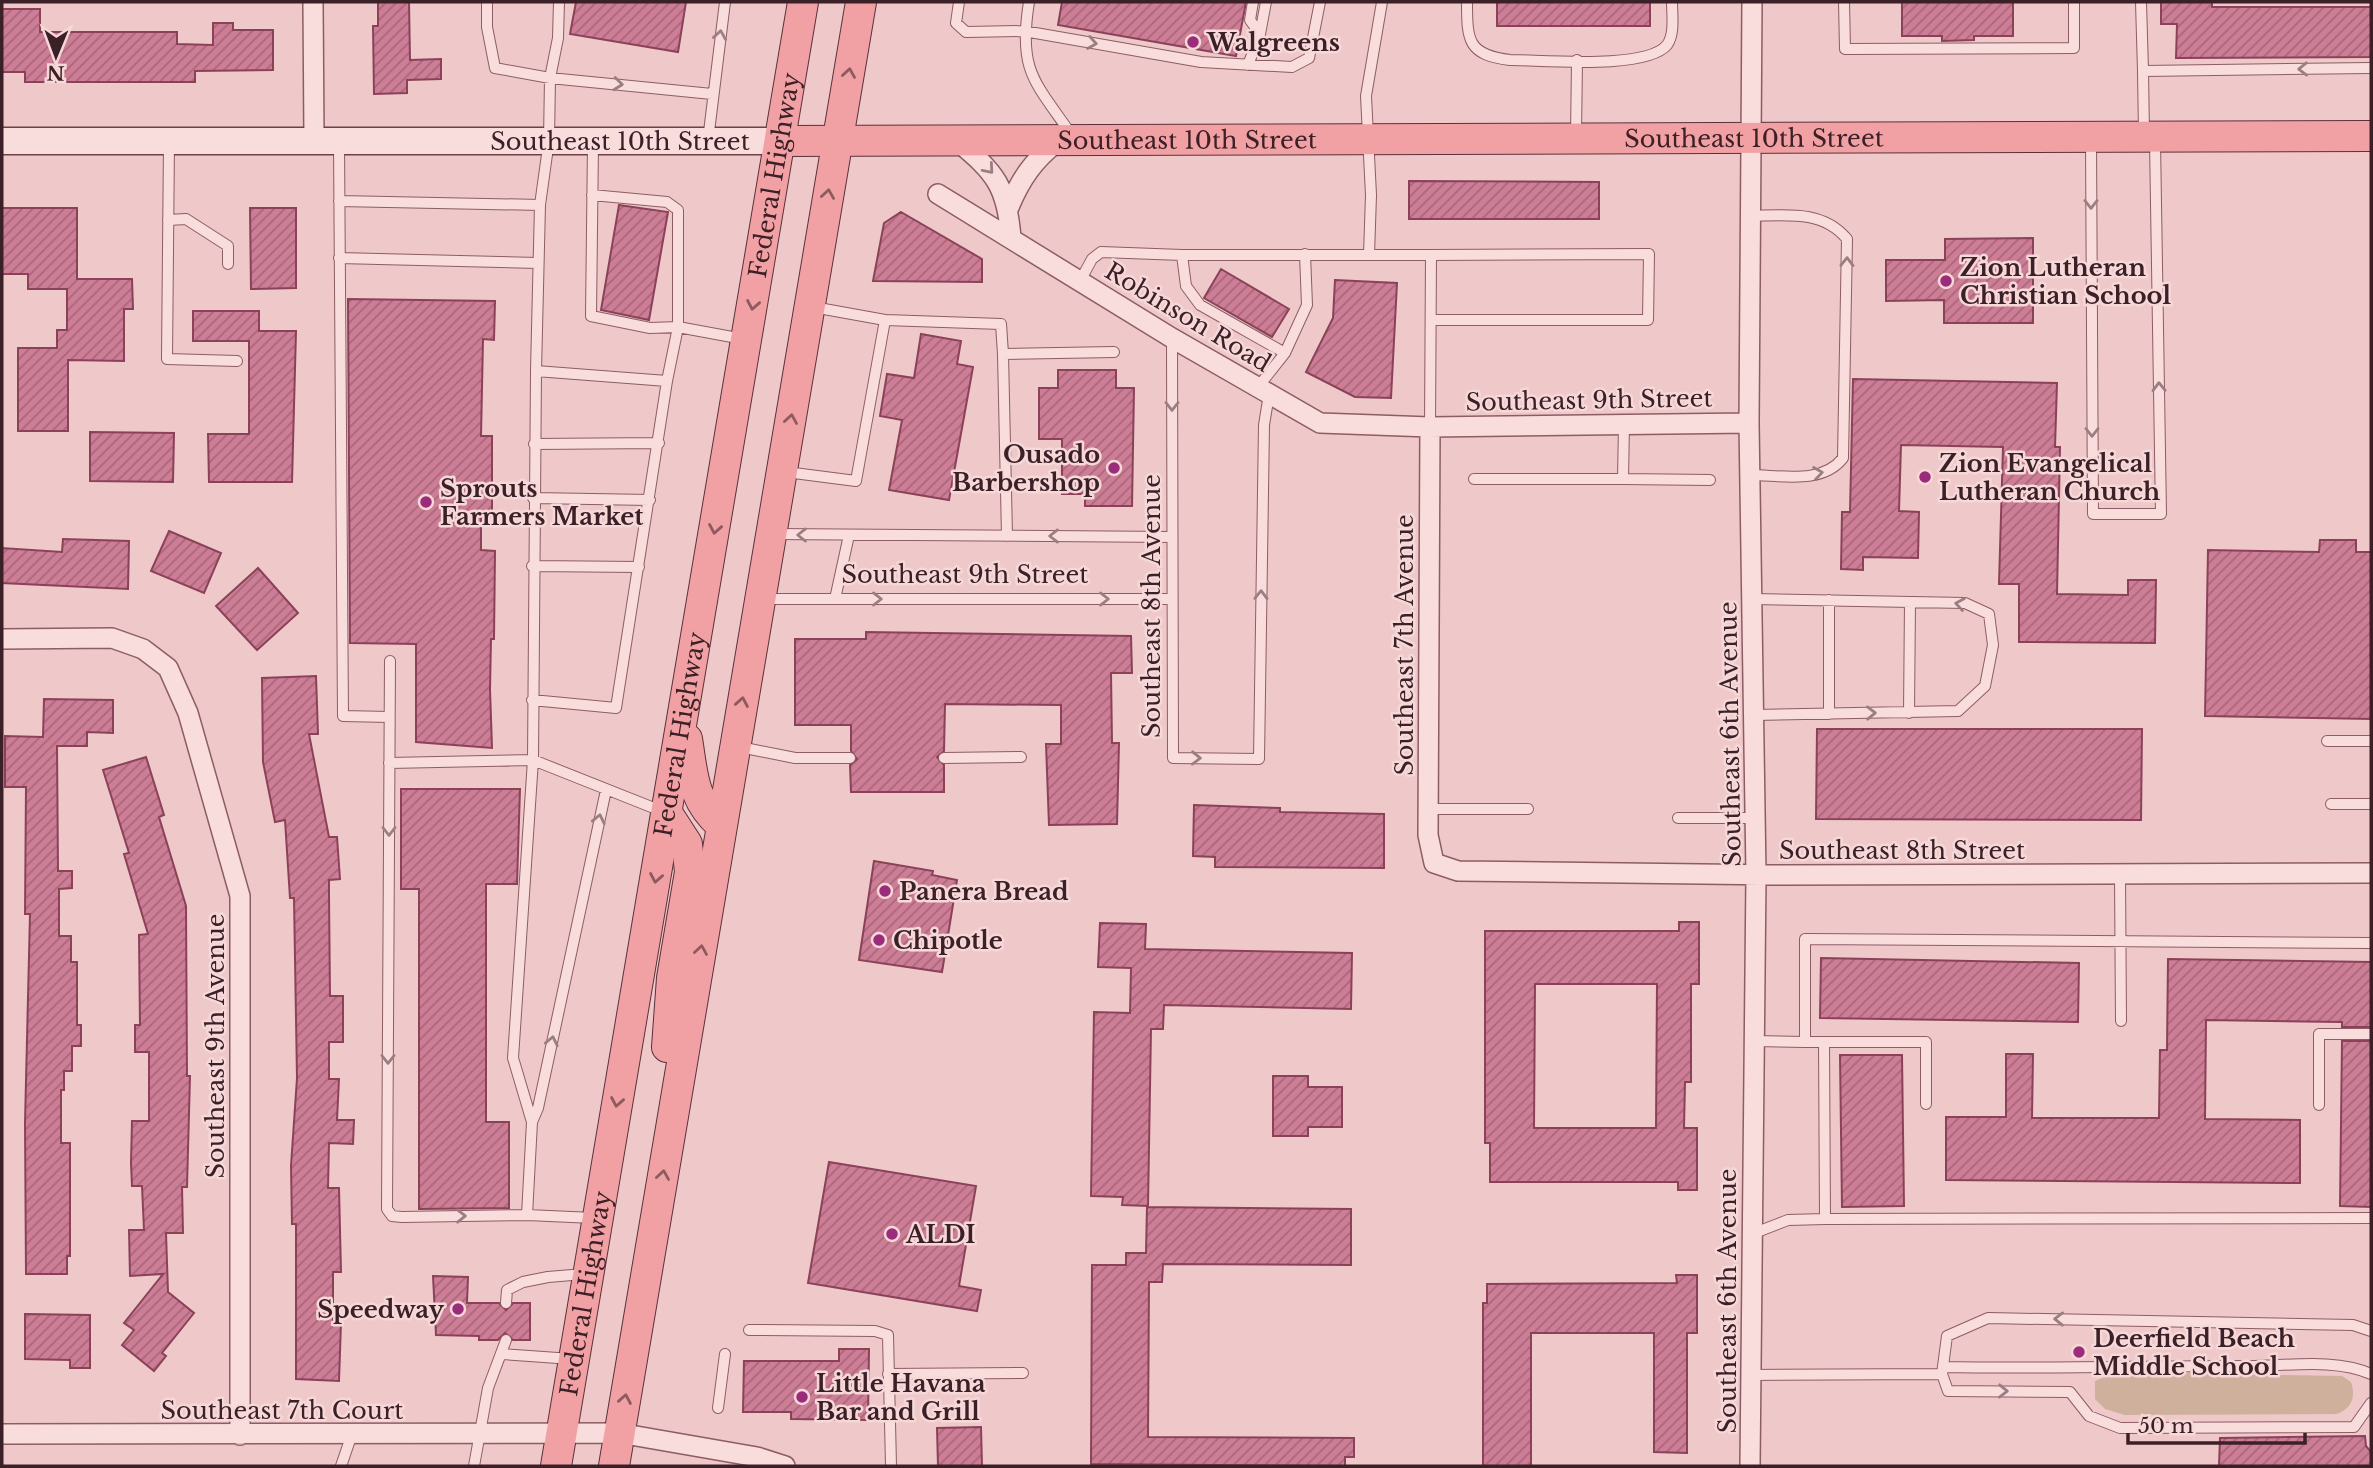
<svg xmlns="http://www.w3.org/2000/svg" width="2373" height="1468" font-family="'Libre Baskerville',serif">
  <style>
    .grass { fill: #ceb09c }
    .building { fill: url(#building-hatch); stroke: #8b4259; stroke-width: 2; fill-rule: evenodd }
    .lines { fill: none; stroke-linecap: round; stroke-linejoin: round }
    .lane-casing { stroke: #8c5d65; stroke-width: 12 }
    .street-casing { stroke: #8c5d65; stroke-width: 22 }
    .secondary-casing { stroke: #6e4049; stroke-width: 29 }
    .primary-casing { stroke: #5a313b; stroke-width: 32 }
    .lane { stroke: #f9dcdc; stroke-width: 10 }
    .street { stroke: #f9dcdc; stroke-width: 19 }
    .secondary { stroke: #f9dcdc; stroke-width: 26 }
    .primary { stroke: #f1a1a3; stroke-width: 30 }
    .oneway { stroke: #9a7e82 }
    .oneway2 { stroke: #8d5a5f }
    .poi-dot { fill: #9b2c7c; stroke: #f6d8d8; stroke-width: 2.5 }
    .labels { text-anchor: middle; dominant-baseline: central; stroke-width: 5; stroke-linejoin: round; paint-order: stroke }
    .poi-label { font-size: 24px; font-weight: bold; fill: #3c2027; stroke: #f6d8d8; text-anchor: start }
    .street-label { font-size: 24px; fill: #3c2027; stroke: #f6d8d8 }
  </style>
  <defs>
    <pattern id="building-hatch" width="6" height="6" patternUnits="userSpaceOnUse" patternTransform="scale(1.75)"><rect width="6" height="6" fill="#cd7e96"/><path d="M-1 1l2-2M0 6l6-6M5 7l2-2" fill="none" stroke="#a8677a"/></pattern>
  </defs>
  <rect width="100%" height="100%" fill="#efc8c9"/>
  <!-- grass -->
  <path class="grass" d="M 2117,1372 L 2342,1376 L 2351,1382 C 2356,1397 2352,1409 2336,1414 L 2125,1415 L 2105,1409 L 2095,1399 L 2095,1381 Z"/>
  <!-- building -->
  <path class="building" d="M 378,2 L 409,2 L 410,60 L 441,59 L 441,79 L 407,80 L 407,93 L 374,94 L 373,26 L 378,26 Z
    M 576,2 L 686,2 L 678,52 L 570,34 Z
    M 1062,2 L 1246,2 L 1236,56 L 1058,25 Z
    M 1497,2 L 1650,2 L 1650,26 L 1497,26 Z
    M 1902,2 L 2013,2 L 2013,36 L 1974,36 L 1974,40 L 1942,41 L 1942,36 L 1902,36 Z
    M 2161,2 L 2212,2 L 2212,7 L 2371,7 L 2371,57 L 2176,58 L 2177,24 L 2161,24 Z
    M 2,9 L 40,9 L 40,32 L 177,32 L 177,44 L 213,45 L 213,23 L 233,23 L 233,30 L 273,30 L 273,70 L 195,71 L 195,82 L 25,82 L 25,72 L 2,72 Z
    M 1409,181 L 1599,182 L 1599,219 L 1409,219 Z
    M 619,205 L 668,212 L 649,320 L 601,310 Z
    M 2,208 L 77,208 L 77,279 L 132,279 L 133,309 L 124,309 L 124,361 L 68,360 L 68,431 L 18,431 L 18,348 L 57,348 L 57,330 L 67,330 L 67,289 L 28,289 L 28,274 L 2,274 Z
    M 250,208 L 296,208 L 296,288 L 251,289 Z
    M 901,212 L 982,259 L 982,282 L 873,281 L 884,223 Z
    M 2033,238 L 2033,323 L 1944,323 L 1944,300 L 1886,301 L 1886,260 L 1945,260 L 1945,239 Z
    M 1221,269 L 1289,309 L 1272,337 L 1204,298 Z
    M 1335,280 L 1397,283 L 1391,398 L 1355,397 L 1306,372 L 1333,318 Z
    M 348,299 L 495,301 L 494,340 L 483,339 L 481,436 L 492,436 L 492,516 L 481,517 L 481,550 L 495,551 L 494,639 L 491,639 L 490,689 L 492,748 L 416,742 L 416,644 L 350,643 Z
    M 193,311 L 259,311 L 259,331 L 296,331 L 292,482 L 209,482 L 208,434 L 249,434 L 249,341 L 193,341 Z
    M 921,334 L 961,341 L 957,364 L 973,367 L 949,500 L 889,490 L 902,420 L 880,416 L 887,374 L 914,378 Z
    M 1058,370 L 1116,370 L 1116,388 L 1134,388 L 1132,506 L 1085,506 L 1085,494 L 1062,494 L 1062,439 L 1039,439 L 1039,388 L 1058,388 Z
    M 1853,379 L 2057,383 L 2055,447 L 2060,447 L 2057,594 L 2128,595 L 2128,580 L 2156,580 L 2155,643 L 2019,642 L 2019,584 L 1999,584 L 2003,447 L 1901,445 L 1899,511 L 1919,512 L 1918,558 L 1863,557 L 1863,570 L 1841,569 L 1842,512 L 1850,512 Z
    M 90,432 L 174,433 L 173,482 L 90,481 Z
    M 169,531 L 221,553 L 204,593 L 151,571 Z
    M 63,539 L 129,541 L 128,589 L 2,583 L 2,548 L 62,552 Z
    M 2320,540 L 2356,540 L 2356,552 L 2371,552 L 2371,719 L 2205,716 L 2208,550 L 2319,552 Z
    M 258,568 L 298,613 L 257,650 L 216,606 Z
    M 866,632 L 1131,636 L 1132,673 L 1111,673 L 1112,743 L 1119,743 L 1117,824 L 1049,825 L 1046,744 L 1061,744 L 1061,705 L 945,704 L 944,751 L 937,757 L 944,765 L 944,792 L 851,792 L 850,765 L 857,759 L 851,751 L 851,725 L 795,725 L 795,639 L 866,639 Z
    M 316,676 L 318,734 L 309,734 L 329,837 L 337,837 L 340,879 L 329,880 L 329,896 L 330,996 L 343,996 L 343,1042 L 329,1042 L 329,1079 L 339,1079 L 337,1120 L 354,1120 L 353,1144 L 329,1143 L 328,1188 L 339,1188 L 341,1272 L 333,1272 L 333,1322 L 341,1323 L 339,1381 L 296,1379 L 296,1224 L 292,1224 L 291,1166 L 297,1078 L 294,898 L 290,898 L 285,820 L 275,822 L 263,762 L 262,678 Z
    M 44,699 L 113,700 L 113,733 L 87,732 L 87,746 L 57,746 L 58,871 L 72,871 L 72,888 L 59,889 L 59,936 L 71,936 L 71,962 L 77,962 L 77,1025 L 81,1025 L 81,1046 L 72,1046 L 72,1071 L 64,1071 L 64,1090 L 61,1090 L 61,1143 L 70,1143 L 70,1256 L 67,1256 L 67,1274 L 26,1274 L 25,1123 L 30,914 L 25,914 L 26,787 L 5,787 L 5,736 L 43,737 Z
    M 1817,729 L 2142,729 L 2141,820 L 1816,819 Z
    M 146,757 L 164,815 L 159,817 L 186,906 L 187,1076 L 190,1076 L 187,1187 L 182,1187 L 183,1233 L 166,1233 L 168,1292 L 194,1313 L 162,1353 L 166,1356 L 154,1371 L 122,1345 L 134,1330 L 124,1323 L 163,1274 L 130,1276 L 129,1230 L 144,1230 L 142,1186 L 132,1186 L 131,1163 L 132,1121 L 149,1121 L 149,1052 L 135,1052 L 135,1025 L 140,1025 L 139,935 L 148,934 L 124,854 L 129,853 L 103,770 Z
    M 401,789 L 520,789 L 517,884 L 486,884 L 486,1122 L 509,1122 L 509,1208 L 419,1209 L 419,889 L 401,889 Z
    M 1194,805 L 1280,808 L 1280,812 L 1384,814 L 1384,868 L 1215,867 L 1215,857 L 1193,856 Z
    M 874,861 L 933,871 L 932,875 L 957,880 L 942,972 L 859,960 Z
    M 1679,922 L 1699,922 L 1699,984 L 1691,984 L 1691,1082 L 1685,1082 L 1684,1128 L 1697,1128 L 1697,1190 L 1678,1190 L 1678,1182 L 1490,1182 L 1490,1143 L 1485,1143 L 1485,931 L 1679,931 ZM 1535,984 L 1657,984 L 1656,1128 L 1534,1128 Z
    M 1100,923 L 1146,924 L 1145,949 L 1352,953 L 1351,1009 L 1164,1005 L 1163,1029 L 1151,1029 L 1148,1206 L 1122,1205 L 1123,1197 L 1091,1196 L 1094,1012 L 1130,1013 L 1131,968 L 1098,967 Z
    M 1821,958 L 2079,963 L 2078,1022 L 1820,1018 Z
    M 2168,959 L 2371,962 L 2371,1027 L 2342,1027 L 2342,1022 L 2206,1020 L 2205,1119 L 2300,1120 L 2300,1183 L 1946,1180 L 1946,1117 L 2006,1117 L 2006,1054 L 2033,1054 L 2032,1118 L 2159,1118 L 2160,1050 L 2167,1050 Z
    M 2342,1041 L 2371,1041 L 2371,1207 L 2340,1206 Z
    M 1840,1055 L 1902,1055 L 1904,1206 L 1842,1207 Z
    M 1273,1076 L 1308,1076 L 1308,1087 L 1342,1087 L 1342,1127 L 1308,1127 L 1308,1136 L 1273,1136 Z
    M 829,1162 L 976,1186 L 959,1286 L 981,1290 L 977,1311 L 808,1283 Z
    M 1147,1207 L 1351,1209 L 1351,1265 L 1163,1264 L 1162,1282 L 1149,1282 L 1148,1437 L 1354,1438 L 1354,1457 L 1345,1457 L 1345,1466 L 1091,1464 L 1092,1265 L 1126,1265 L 1126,1253 L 1146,1253 Z
    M 1676,1275 L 1697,1275 L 1697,1333 L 1687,1333 L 1687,1453 L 1654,1452 L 1654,1333 L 1531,1333 L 1531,1466 L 1483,1466 L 1483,1303 L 1487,1303 L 1487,1284 L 1677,1283 Z
    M 433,1276 L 468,1277 L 467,1303 L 499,1303 L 506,1310 L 513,1303 L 530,1303 L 530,1340 L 513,1340 L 505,1333 L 498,1340 L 479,1340 L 479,1336 L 436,1335 Z
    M 25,1314 L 90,1315 L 90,1368 L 70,1368 L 70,1360 L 25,1359 Z
    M 839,1349 L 869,1349 L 868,1420 L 791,1419 L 791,1412 L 743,1412 L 744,1361 L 839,1361 Z
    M 981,1427 L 982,1466 L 938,1466 L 937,1428 Z
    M 2365,1436 L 2366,1446 L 2371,1452 L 2371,1466 L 2219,1466 L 2220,1438 Z"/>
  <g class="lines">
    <!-- lane casing -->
    <g class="lane-casing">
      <path id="lane" d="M 487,2 L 487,27 L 495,68 L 550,78 L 712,94
        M 959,2 L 956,23 L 966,32 L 1024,31 L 1201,62 L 1292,67 L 1309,58 L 1320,2
        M 1029,2 C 1018,70 1034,81 1071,134
        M 1253,2 L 1250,20 L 1260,34
        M 1467,2 C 1467,41 1468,55 1510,60 C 1543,60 1646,70 1667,45 C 1675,34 1672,15 1672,2
        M 1844,2 L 1845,49 L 2074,48 L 2074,2
        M 2141,2 L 2143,71 L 2371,68
        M 1248,65 L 1260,34 L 1266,2
        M 2143,71 L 2144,134
        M 1576,134 L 1577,60
        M 708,140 L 725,2
        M 2091,140 L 2093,514 L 2161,514 L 2155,141
        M 169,141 L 167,359 L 237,361
        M 339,143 L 343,716 L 389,717
        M 592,195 L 667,202 L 678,210 L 678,327 L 650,328 L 591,316 L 593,144
        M 339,201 L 540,205 L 549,140 L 550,78 L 558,38 L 559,2
        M 168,220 L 186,219 L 228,246 L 228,264
        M 1369,255 L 1371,195 L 1366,96 L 1382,2
        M 339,258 L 538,263
        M 1080,281 L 1092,259 L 1101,252 L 1182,255
        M 813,307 L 885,320
        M 1172,339 L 1173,758 L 1259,759 L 1264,425 L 1269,394
        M 1285,353 L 1200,305 L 1186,286 L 1182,255 L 1431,255
        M 536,371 L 540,205
        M 1258,387 L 1285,353 L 1307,305 L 1305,254
        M 1624,424 L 1623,479 L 1710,480
        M 1430,427 L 1431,255 L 1649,254 L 1648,320 L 1431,320
        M 534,444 L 659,443
        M 786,472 L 856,481 L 885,320 L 1001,324 L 1003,354
        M 1750,475 C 1781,475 1822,485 1843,458 L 1847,239 C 1823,210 1787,215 1751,216
        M 1474,479 L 1623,479
        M 533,498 L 650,500
        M 773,534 L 1172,537
        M 1007,536 L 1003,354 L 1114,352
        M 532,566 L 639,567
        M 764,599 L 1171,599
        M 835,599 L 849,535
        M 1752,599 L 1965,603 L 1989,614 L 1993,645 L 1985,686 L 1958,711 L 1754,715
        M 1829,600 L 1829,714
        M 390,661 L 387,1209 L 392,1216 L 402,1217 L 527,1215 L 594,1218
        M 532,700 L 616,708 L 667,381
        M 1909,713 L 1910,602
        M 2327,741 L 2371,741
        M 740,747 L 795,758 L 850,758
        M 944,758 L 1021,757
        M 389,763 L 533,760 L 513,1058 L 532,1122 L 527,1215
        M 2331,804 L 2371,804
        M 1428,809 L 1528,809
        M 664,812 L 533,760 L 536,371 L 667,381 L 678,327 L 743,339
        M 1678,818 L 1756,818
        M 2120,874 L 2121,1021
        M 1754,1041 L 1805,1042
        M 1824,1042 L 1825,1219 L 2371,1218
        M 1926,1104 L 1926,1042 L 1805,1042 L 1805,939 L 2371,943
        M 2319,1105 L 2319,1034 L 2371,1034
        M 532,1122 L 538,1108 L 606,790
        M 1752,1234 L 1788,1220 L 1825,1219
        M 506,1303 L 507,1290 L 523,1282 L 548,1277 L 584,1274
        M 749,1330 L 875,1331 L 888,1335 L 891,1466
        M 2371,1331 L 2353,1325 L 1988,1318 L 1947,1336 L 1942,1374 L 1948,1391 L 2070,1392 L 2089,1416 L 2120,1428 L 2354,1427 L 2371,1403
        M 502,1354 L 572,1359
        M 1943,1367 C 2045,1369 2147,1366 2249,1366 C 2287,1366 2336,1358 2371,1374
        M 888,1374 L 1023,1373
        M 1751,1375 L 1942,1374
        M 718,1408 L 725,1354
        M 341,1466 L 352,1434
        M 474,1466 L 488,1388 L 506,1340"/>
    </g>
    <!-- street casing -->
    <g class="street-casing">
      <path id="street" d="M 313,2 L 314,139
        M 957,141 C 996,173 1007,187 1011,238
        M 938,194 L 1172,338 L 1320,423 L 1430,427 L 1749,423
        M 1009,207 C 1021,178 1034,160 1058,141
        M 1430,427 L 1428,835 L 1434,863 L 1458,871 L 1783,875 L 2371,873
        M 2,639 L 112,638 L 143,649 L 168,668 L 188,713 L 240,896 L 240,1435
        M 2,1434 L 619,1433 L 757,1457 L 785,1466
        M 1750,1466 L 1756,875 L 1749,423 L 1752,2"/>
    </g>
    <!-- secondary casing -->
    <g class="secondary-casing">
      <g id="secondary">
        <path id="s1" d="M 2,141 L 781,141"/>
      </g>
    </g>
    <!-- primary casing -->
    <g class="primary-casing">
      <g id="primary">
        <path id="s2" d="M 781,141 L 2371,136"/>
        <path d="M 687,739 C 693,775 692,800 721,825"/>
        <path d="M 667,813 L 687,844 L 690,872 L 672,978 L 667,1047"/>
        <path id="s3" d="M 556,1466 L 803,2"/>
        <path d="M 614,1466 L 861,2"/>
      </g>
    </g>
    <!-- lane -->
    <use href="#lane" class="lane"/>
    <!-- street -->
    <use href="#street" class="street"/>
    <!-- secondary -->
    <use href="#secondary" class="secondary"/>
    <!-- primary -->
    <use href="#primary" class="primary"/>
  </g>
  <!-- one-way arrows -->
  <defs><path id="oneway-chevron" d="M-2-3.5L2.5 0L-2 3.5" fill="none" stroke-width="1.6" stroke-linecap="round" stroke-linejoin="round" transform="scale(1.75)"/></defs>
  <g class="oneway">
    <use href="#oneway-chevron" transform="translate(720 35) rotate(-81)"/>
    <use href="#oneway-chevron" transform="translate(1092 43) rotate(10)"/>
    <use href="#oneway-chevron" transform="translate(2303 69) rotate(179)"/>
    <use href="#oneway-chevron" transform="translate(618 84) rotate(6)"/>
    <use href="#oneway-chevron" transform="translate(989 169) rotate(49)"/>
    <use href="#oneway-chevron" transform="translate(2091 204) rotate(90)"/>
    <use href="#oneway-chevron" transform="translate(1847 262) rotate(-89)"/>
    <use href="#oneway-chevron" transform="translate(2159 387) rotate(-91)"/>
    <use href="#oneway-chevron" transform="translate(1172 406) rotate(90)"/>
    <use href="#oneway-chevron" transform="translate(2092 432) rotate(90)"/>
    <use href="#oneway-chevron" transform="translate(1818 473) rotate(-8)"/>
    <use href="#oneway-chevron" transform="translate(802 535) rotate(-180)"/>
    <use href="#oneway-chevron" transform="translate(1054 536) rotate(-180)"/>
    <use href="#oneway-chevron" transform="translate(1261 595) rotate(-89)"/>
    <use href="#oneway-chevron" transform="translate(877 599)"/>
    <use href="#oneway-chevron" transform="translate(1104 599)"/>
    <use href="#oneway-chevron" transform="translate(1960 604) rotate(-171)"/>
    <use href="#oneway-chevron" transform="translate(1871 713) rotate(-1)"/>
    <use href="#oneway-chevron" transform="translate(1196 758) rotate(1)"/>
    <use href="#oneway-chevron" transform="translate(599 819) rotate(-78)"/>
    <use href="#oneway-chevron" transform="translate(389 831) rotate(90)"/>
    <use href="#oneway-chevron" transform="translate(552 1041) rotate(-78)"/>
    <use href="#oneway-chevron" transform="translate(388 1059) rotate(90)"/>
    <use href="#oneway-chevron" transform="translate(461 1216) rotate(-1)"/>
    <use href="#oneway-chevron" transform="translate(2059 1319) rotate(-179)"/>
    <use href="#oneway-chevron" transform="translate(2003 1391) rotate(1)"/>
  </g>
  <g class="oneway2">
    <use href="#oneway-chevron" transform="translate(849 73) rotate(-81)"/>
    <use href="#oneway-chevron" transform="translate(828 194) rotate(-81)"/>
    <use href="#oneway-chevron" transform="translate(753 305) rotate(100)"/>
    <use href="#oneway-chevron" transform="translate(791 419) rotate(-81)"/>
    <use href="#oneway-chevron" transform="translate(715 529) rotate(100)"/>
    <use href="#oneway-chevron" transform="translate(742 702) rotate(-80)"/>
    <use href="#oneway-chevron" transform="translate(656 878) rotate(100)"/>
    <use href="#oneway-chevron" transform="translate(701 950) rotate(-81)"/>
    <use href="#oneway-chevron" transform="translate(617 1102) rotate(100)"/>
    <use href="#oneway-chevron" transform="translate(663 1175) rotate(-81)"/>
    <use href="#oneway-chevron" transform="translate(625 1399) rotate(-80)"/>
  </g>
  <!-- markers -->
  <g class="poi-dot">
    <circle cx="1193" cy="42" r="7"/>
    <circle cx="1946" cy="281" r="7"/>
    <circle cx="1114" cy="468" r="7"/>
    <circle cx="1925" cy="477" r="7"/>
    <circle cx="426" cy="502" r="7"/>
    <circle cx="885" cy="891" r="7"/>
    <circle cx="879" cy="940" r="7"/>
    <circle cx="892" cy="1234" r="7"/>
    <circle cx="458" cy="1309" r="7"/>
    <circle cx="2079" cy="1352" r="7"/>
    <circle cx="802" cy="1397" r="7"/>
  </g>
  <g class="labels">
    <!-- poi labels -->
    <g class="poi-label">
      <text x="1207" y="42">Walgreens</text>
      <text x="1960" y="267">Zion Lutheran<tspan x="1960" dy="28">Christian School</tspan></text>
      <text x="1100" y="454" text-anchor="end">Ousado<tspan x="1100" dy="28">Barbershop</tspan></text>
      <text x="1939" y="463">Zion Evangelical<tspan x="1939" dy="28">Lutheran Church</tspan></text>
      <text x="440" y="488">Sprouts<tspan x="440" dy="28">Farmers Market</tspan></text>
      <text x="899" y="891">Panera Bread</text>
      <text x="893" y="940">Chipotle</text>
      <text x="906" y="1234">ALDI</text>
      <text x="444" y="1309" text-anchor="end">Speedway</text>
      <text x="2093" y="1338">Deerfield Beach<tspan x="2093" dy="28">Middle School</tspan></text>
      <text x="816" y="1383">Little Havana<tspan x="816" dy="28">Bar and Grill</tspan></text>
    </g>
    <!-- street labels -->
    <g class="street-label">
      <text stroke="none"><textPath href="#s2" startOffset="973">Southeast 10th Street</textPath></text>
      <text stroke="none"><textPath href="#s1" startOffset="618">Southeast 10th Street</textPath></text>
      <text stroke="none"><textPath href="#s2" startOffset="406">Southeast 10th Street</textPath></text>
      <text stroke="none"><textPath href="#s3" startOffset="1309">Federal Highway</textPath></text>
      <text transform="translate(1188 317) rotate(31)">Robinson Road</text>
      <text transform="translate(1589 400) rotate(-1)">Southeast 9th Street</text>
      <text x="965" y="574">Southeast 9th Street</text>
      <text transform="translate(1151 606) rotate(-90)">Southeast 8th Avenue</text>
      <text transform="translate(1404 645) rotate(-90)">Southeast 7th Avenue</text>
      <text stroke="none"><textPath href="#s3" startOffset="742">Federal Highway</textPath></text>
      <text transform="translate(1730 734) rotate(-91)">Southeast 6th Avenue</text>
      <text x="1902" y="850">Southeast 8th Street</text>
      <text transform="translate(215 1046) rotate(-90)">Southeast 9th Avenue</text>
      <text stroke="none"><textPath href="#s3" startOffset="175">Federal Highway</textPath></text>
      <text transform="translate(1727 1301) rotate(-90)">Southeast 6th Avenue</text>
      <text x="282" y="1410">Southeast 7th Court</text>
    </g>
  </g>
  <!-- border -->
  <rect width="2373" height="1468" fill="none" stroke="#3c2027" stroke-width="7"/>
  <!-- north arrow -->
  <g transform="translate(56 56) rotate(181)" stroke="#f6d8d8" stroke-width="5" paint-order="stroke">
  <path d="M0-5L12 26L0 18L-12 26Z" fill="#3c2027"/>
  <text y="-10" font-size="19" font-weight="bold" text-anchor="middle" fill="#3c2027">N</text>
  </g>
  <!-- scale -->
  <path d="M2128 1433v10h177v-10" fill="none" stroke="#3c2027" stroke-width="3.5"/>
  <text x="2138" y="1433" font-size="21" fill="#3c2027" stroke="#f6d8d8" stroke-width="5" paint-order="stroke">50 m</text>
</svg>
